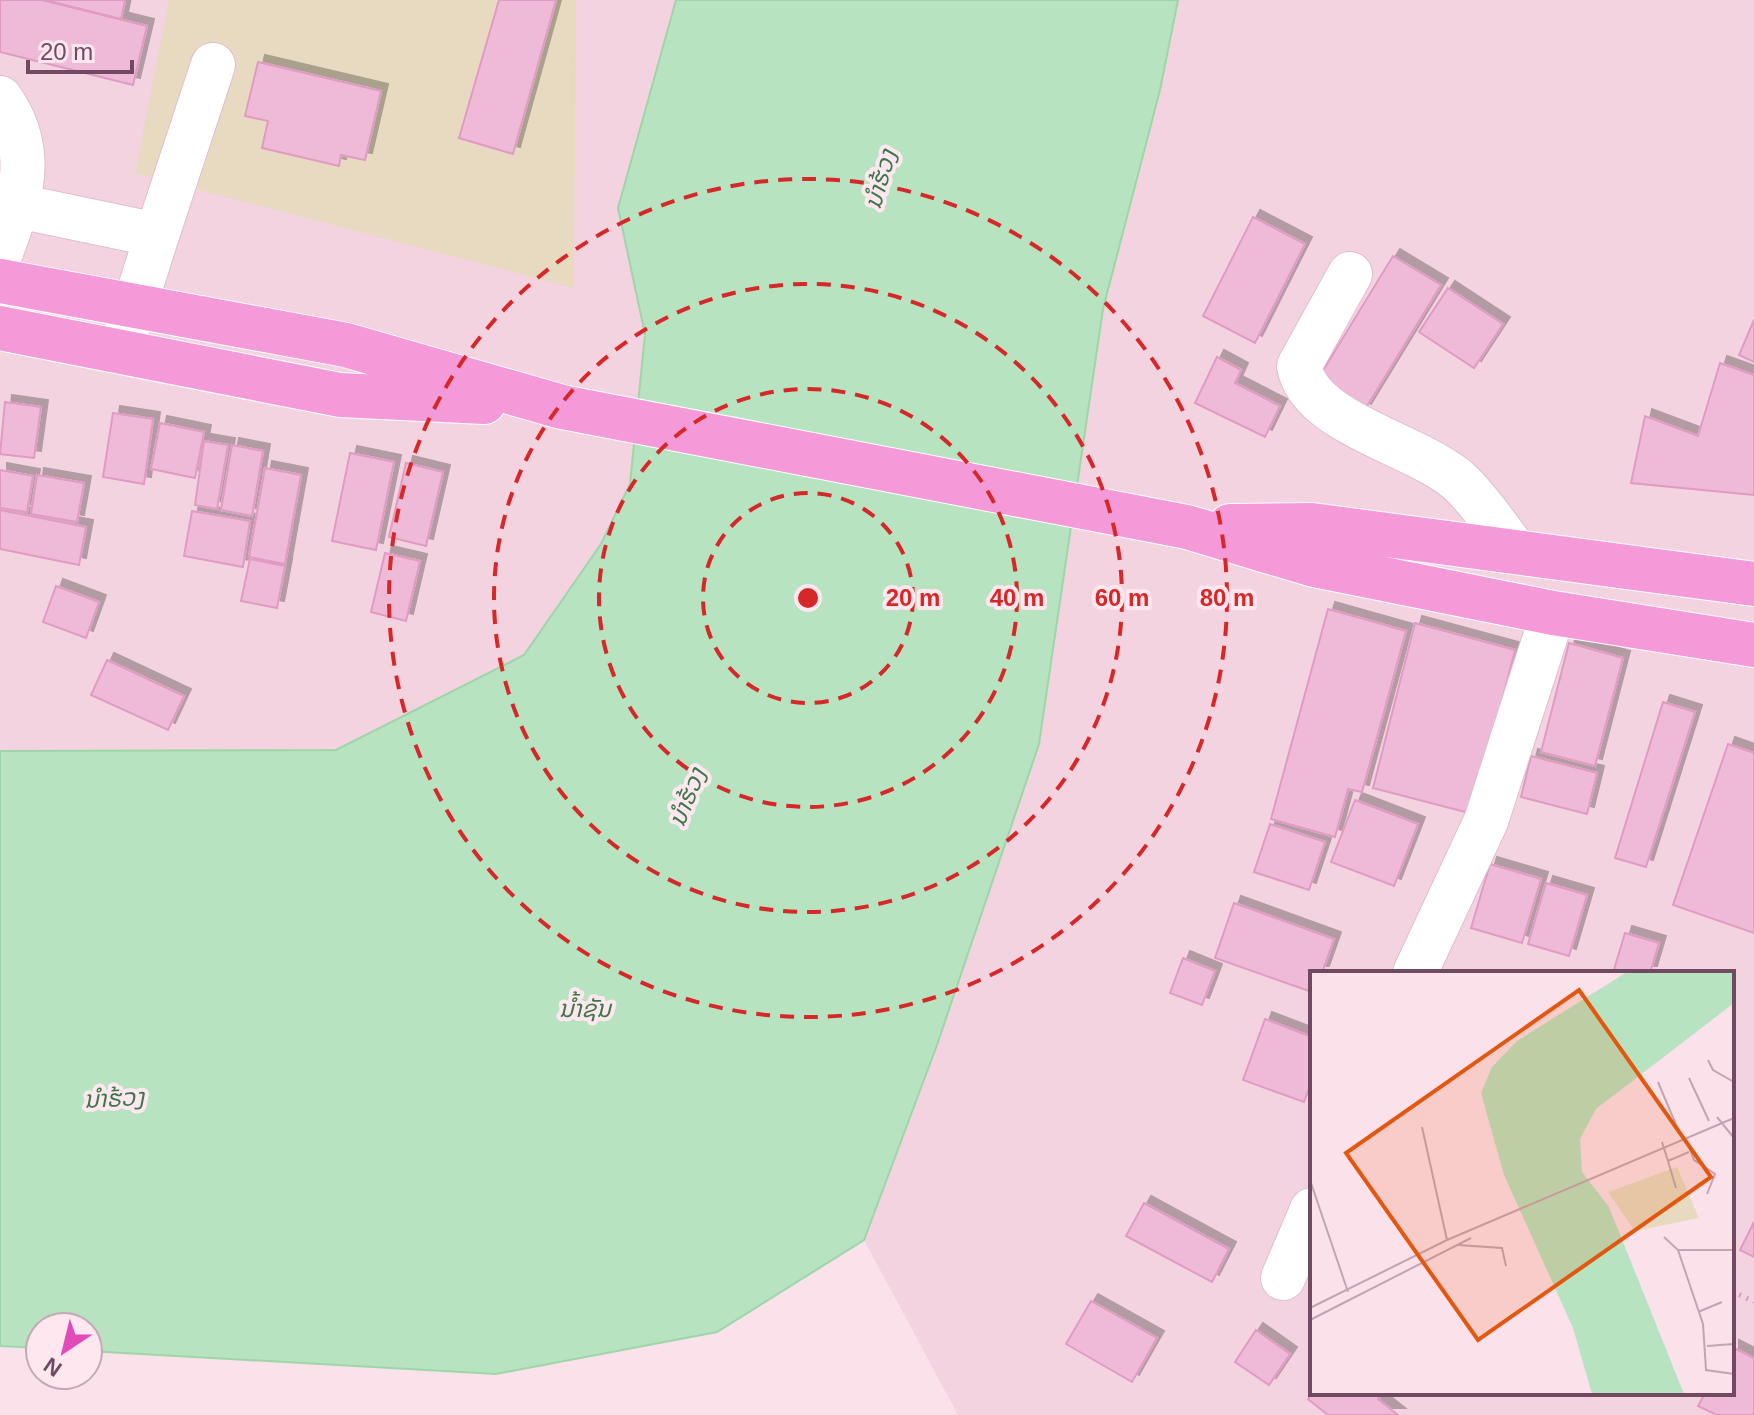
<svg xmlns="http://www.w3.org/2000/svg" width="1754" height="1415" font-family="Helvetica,'Noto Sans Lao',sans-serif">
  <style>
    .residential { fill: #f4d3e0; fill-rule: evenodd }
    .green { fill: #e8dac1 }
    .water { fill: #b7e3c0; stroke: #9ed5a9; stroke-width: 2 }
    .building { fill: #efbad8; stroke: #e19bc3; stroke-width: 2; filter: url(#shadow) }
    .lines { fill: none; stroke-linecap: round; stroke-linejoin: round }
    .minor-casing { stroke: #dfbece; stroke-width: 46 }
    .highway-casing { stroke: #fff; stroke-width: 46 }
    .path { stroke: #d49ebc; stroke-width: 5; stroke-dasharray: 2 6; stroke-linecap: butt }
    .minor { stroke: #fff; stroke-width: 44 }
    .highway { stroke: #f49ad8; stroke-width: 44 }
    .ring { fill: none; stroke: #d62828; stroke-width: 4; stroke-dasharray: 14 10 }
    .labels { text-anchor: middle; dominant-baseline: central; stroke-width: 8; stroke-linejoin: round; paint-order: stroke }
    .water-label { font-size: 24px; font-style: italic; fill: #3e774a; stroke: #fee7ef }
    .inset-road { fill: none; stroke: #c4a4b3; stroke-width: 2 }
    .view { fill: #e25810; fill-opacity: 0.15; stroke: #e25810; stroke-width: 4 }
    .inset-edge { fill: none; stroke: #714961; stroke-width: 4 }
    .centre { fill: #d62828; stroke: #fee7ef; stroke-width: 4 }
    .ring-label { font-size: 24px; text-anchor: middle; font-weight: bold; fill: #d62828; stroke: #fee7ef; stroke-width: 8; stroke-linejoin: round; paint-order: stroke }
  </style>
  <defs>
    <filter id="shadow"><feDropShadow dx="7" dy="-7" stdDeviation="0" flood-color="#0004"/></filter>
  </defs>
  <rect width="100%" height="100%" fill="#fbe1ea"/>
  <!-- residential -->
  <path class="residential" d="M 0,0 L 676,0 L 618,208 L 645,334 L 630,484 L 601,544 L 524,655 L 336,750 L 0,751 Z
    M 1178,0 L 1754,0 L 1754,1415 L 958,1415 L 864,1240 L 937,1045 L 1039,744 L 1103,309 L 1160,90 ZM 1312,973 L 1732,973 L 1732,1393 L 1312,1393 Z"/>
  <!-- green -->
  <path class="green" d="M 169,0 L 576,0 L 574,288 L 135,173 Z"/>
  <!-- water -->
  <path class="water" d="M 676,0 L 1178,0 L 1160,90 L 1103,309 L 1039,744 L 937,1045 L 864,1240 L 717,1332 L 496,1374 L 88,1351 L 88,1327 L 40,1327 L 40,1348 L 0,1346 L 0,751 L 336,750 L 524,655 L 601,544 L 630,484 L 645,334 L 618,208 Z"/>
  <!-- building -->
  <path class="building" d="M 0,0 L 42,0 L 147,26 L 133,85 L 0,52 Z
    M 45,0 L 125,0 L 121,19 Z
    M 499,0 L 556,0 L 513,154 L 459,138 Z
    M 258,62 L 381,91 L 365,160 L 341,155 L 339,166 L 262,148 L 268,121 L 245,116 Z
    M 1253,217 L 1305,244 L 1255,343 L 1203,316 Z
    M 1393,256 L 1441,285 L 1364,411 L 1316,382 Z
    M 1448,288 L 1503,324 L 1474,368 L 1419,332 Z
    M 1754,320 L 1754,362 L 1739,355 Z
    M 1217,357 L 1241,370 L 1235,383 L 1280,406 L 1265,437 L 1195,403 Z
    M 1720,363 L 1754,375 L 1754,495 L 1631,483 L 1645,416 L 1698,436 Z
    M 5,402 L 41,407 L 34,458 L 0,454 Z
    M 113,413 L 153,419 L 144,484 L 103,477 Z
    M 160,423 L 204,432 L 195,478 L 151,469 Z
    M 204,441 L 228,445 L 217,509 L 195,505 Z
    M 232,445 L 263,451 L 252,516 L 221,510 Z
    M 350,453 L 394,462 L 376,550 L 332,541 Z
    M 406,463 L 443,472 L 426,546 L 389,537 Z
    M 265,468 L 301,475 L 285,564 L 249,557 Z
    M 0,470 L 33,476 L 27,512 L 0,508 Z
    M 37,475 L 84,483 L 77,522 L 31,514 Z
    M 0,510 L 86,527 L 79,565 L 0,549 Z
    M 192,511 L 250,521 L 243,567 L 184,556 Z
    M 385,553 L 420,561 L 406,621 L 371,612 Z
    M 250,559 L 285,566 L 277,608 L 241,601 Z
    M 56,586 L 99,602 L 86,638 L 43,622 Z
    M 1328,609 L 1406,631 L 1362,792 L 1348,789 L 1335,837 L 1271,819 Z
    M 1415,623 L 1515,650 L 1473,814 L 1373,788 Z
    M 1569,643 L 1623,658 L 1595,766 L 1541,752 Z
    M 107,660 L 184,696 L 168,730 L 91,695 Z
    M 1663,702 L 1695,712 L 1646,867 L 1615,858 Z
    M 1728,744 L 1754,753 L 1754,933 L 1673,905 Z
    M 1531,756 L 1597,773 L 1587,814 L 1521,797 Z
    M 1355,800 L 1418,824 L 1394,886 L 1331,862 Z
    M 1270,824 L 1325,842 L 1309,890 L 1254,872 Z
    M 1490,864 L 1541,879 L 1522,943 L 1471,928 Z
    M 1546,883 L 1587,895 L 1569,956 L 1528,944 Z
    M 1234,903 L 1334,939 L 1322,973 L 1312,973 L 1312,992 L 1215,958 Z
    M 1625,933 L 1659,943 L 1650,973 L 1613,973 Z
    M 1183,958 L 1215,971 L 1202,1005 L 1170,993 Z
    M 1265,1019 L 1312,1037 L 1312,1080 L 1304,1102 L 1243,1080 Z
    M 1144,1203 L 1229,1249 L 1212,1282 L 1126,1236 Z
    M 1754,1222 L 1754,1257 L 1740,1250 Z
    M 1091,1301 L 1157,1338 L 1132,1382 L 1066,1344 Z
    M 1256,1330 L 1290,1354 L 1269,1385 L 1235,1362 Z
    M 1732,1347 L 1754,1358 L 1754,1415 L 1717,1415 L 1698,1406 L 1705,1393 L 1732,1393 Z
    M 1313,1393 L 1383,1393 L 1378,1399 L 1398,1415 L 1328,1415 L 1308,1399 Z"/>
  <g class="lines">
    <!-- minor casing -->
    <g class="minor-casing">
      <path id="minor" d="M 0,98 C 38,150 21,199 0,255
        M 18,206 L 157,235 L 120,352
        M 157,235 L 213,65
        M 1350,274 L 1299,366 C 1310,426 1422,444 1463,485 C 1483,505 1499,530 1516,552
        M 1415,973 L 1486,821 L 1553,613
        M 1283,1278 L 1312,1210"/>
    </g>
    <!-- highway casing -->
    <g class="highway-casing">
      <path id="highway" d="M 0,281 L 346,345 L 562,407 L 1187,527 L 1314,565 L 1553,613 L 1754,645
        M 0,328 L 340,395 L 484,402
        M 1230,526 L 1312,525 L 1754,584"/>
    </g>
    <!-- path -->
    <path class="path" d="M 1732,1291 L 1754,1302"/>
    <!-- minor -->
    <use href="#minor" class="minor"/>
    <!-- highway -->
    <use href="#highway" class="highway"/>
  </g>
  <!-- distance rings -->
  <g class="ring">
    <circle cx="808" cy="598" r="105"/>
    <circle cx="808" cy="598" r="209"/>
    <circle cx="808" cy="598" r="314"/>
    <circle cx="808" cy="598" r="419"/>
  </g>
  <g class="labels">
    <!-- water labels -->
    <g class="water-label">
      <text transform="translate(880 179) rotate(-74)">ນຳ້ຮວງ</text>
      <text transform="translate(687 797) rotate(-68)">ນຳ້ຮວງ</text>
      <text x="585" y="1008">ນ້ຳຊັນ</text>
      <text transform="translate(114 1098) rotate(-3)">ນຳ້ຮວງ</text>
    </g>
  </g>
  <!-- overview -->
  <g transform="translate(1310 971)">
    <rect width="424" height="424" fill="#fbe1ea"/>
    <path d="M 367,196 L 389,247 L 325,260 L 298,221 Z" fill="#e8dac1"/>
    <path d="M 317,1 L 424,1 L 424,32 L 286,138 L 270,168 L 272,201 L 299,236 L 374,423 L 282,423 L 263,357 L 194,204 L 171,122 L 182,96 L 207,70 Z" fill="#b7e3c0"/>
    <path class="inset-road" d="M 398,89 L 403,99 L 424,111M 379,107 L 399,150M 348,111 L 370,163M 407,146 L 424,167M 112,156 L 137,269M 376,168 L 384,189 L 405,203 L 397,223M 352,171 L 358,190 L 379,181M 358,190 L 366,217M 0,209 L 38,321M 354,266 L 368,279 L 393,353 L 396,399 L 424,403M 148,274 L 192,277 L 196,295M 368,279 L 424,279M 0,337 L 137,269 L 424,147M 388,341 L 412,331M 0,349 L 161,267M 397,375 L 424,373"/>
    <path class="view" d="M 269,19 L 401,206 L 168,369 L 36,182 Z"/>
    <rect width="424" height="424" class="inset-edge"/>
  </g>
  <circle cx="808" cy="598" r="12" class="centre"/>
  <g class="ring-label">
    <text x="913" y="606">20 m</text>
    <text x="1017" y="606">40 m</text>
    <text x="1122" y="606">60 m</text>
    <text x="1227" y="606">80 m</text>
  </g>
  <!-- north arrow -->
  <g transform="translate(64 1351) rotate(215)"><circle r="38" fill="#fee7ef" stroke="#c6a8b6" stroke-width="2"/>
  <path d="M0-6L14 30L0 20L-14 30Z" fill="#e14ab8"/>
  <text y="-12" font-size="22" font-weight="bold" text-anchor="middle" fill="#714961">N</text>
  </g>
  <!-- scale -->
  <path d="M28 60v12h104v-12" fill="none" stroke="#714961" stroke-width="4"/>
  <text x="40" y="60" font-size="24" fill="#714961" stroke="#fee7ef" stroke-width="6" paint-order="stroke">20 m</text>
</svg>
